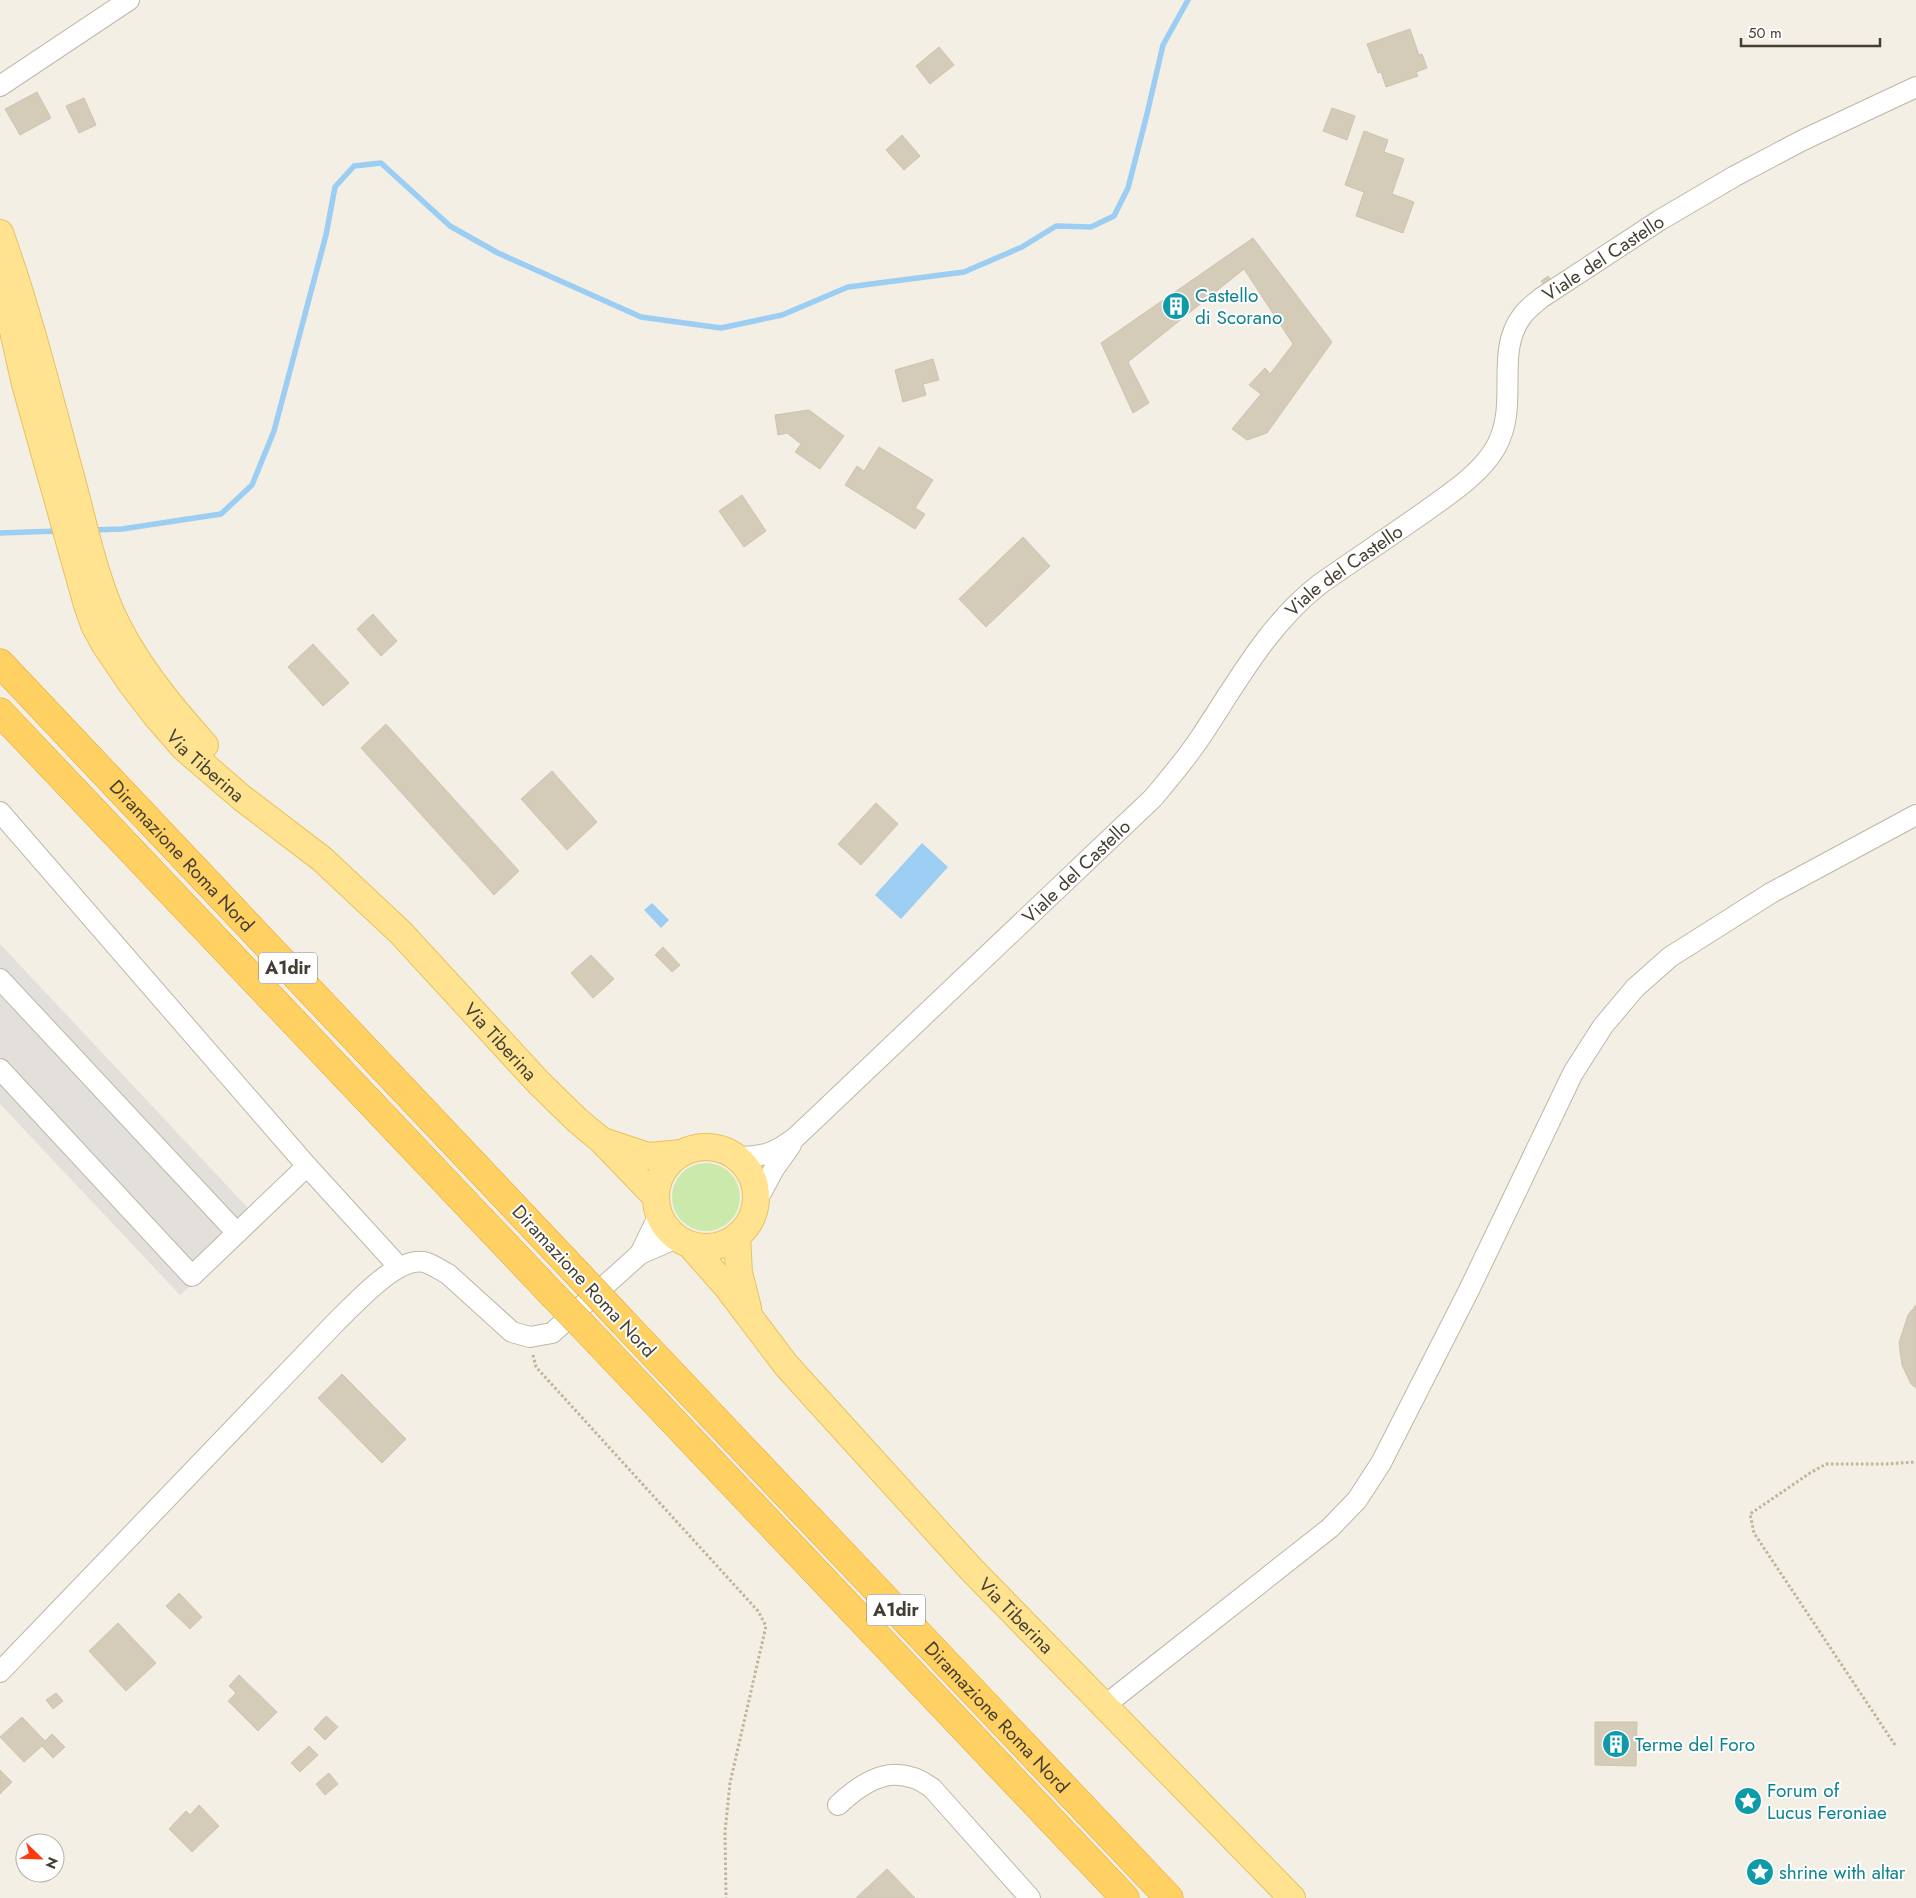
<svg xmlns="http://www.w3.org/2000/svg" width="1916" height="1898" font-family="Jost,sans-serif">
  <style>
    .green { fill: #cbe9aa }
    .parking { fill: #e3e0dc }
    .water { fill: #9ccdf3 }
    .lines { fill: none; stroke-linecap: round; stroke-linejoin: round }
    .stream { stroke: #9ccdf3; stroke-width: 5.5 }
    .building { fill: #d5cbb9; stroke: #d0c3ac }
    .minor-casing { stroke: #beb7a6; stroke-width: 22 }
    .major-casing { stroke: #e8c35c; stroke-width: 28 }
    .highway-casing { stroke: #e3a62d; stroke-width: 29 }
    .path { stroke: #c1b397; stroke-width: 3; stroke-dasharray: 2.5 2.5; stroke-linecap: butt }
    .minor { stroke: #fff; stroke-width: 20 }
    .major { stroke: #ffe390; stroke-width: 26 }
    .highway { stroke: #ffd062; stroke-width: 28 }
    .highway-bridge-casing { stroke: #e3a62d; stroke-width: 29; stroke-linecap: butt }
    .highway-bridge { stroke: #ffd062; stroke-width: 28 }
    .labels { text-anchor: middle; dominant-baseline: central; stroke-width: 4; stroke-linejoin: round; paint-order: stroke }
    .shield { fill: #fff; stroke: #7d7970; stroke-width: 1 }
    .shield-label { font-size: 18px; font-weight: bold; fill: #453f33 }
    .street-label { font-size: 19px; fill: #453f33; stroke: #fff }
    .culture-label { font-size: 19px; fill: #0d838f; stroke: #fff; text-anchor: start }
  </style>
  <rect width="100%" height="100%" fill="#f3efe4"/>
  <!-- green -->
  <path class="green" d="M672 1197a34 34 0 1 1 68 0a34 34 0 1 1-68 0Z"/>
  <!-- parking -->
  <path class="parking" d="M 0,944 L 262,1223 L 180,1295 L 0,1104 Z"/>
  <!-- water -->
  <path class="water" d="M 922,843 L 948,867 L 901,919 L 875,895 Z
    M 652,903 L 669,920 L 661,928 L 644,910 Z"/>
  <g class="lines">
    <!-- stream -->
    <path class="stream" d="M 92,530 L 122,529 L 221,514 L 252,485 L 274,431 L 326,235 L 335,187 L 354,166 L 381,163 L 450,226 L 498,253 L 641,317 L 721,328 L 782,315 L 848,287 L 964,272 L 1022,247 L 1056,226 L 1091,227 L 1114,216 L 1128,188 L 1147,114 L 1163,45 L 1188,0
      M 0,533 L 58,531"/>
  </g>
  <!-- building -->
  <path class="building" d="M 1410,29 L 1419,55 L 1422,54 L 1427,68 L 1416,72 L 1418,76 L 1386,87 L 1381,72 L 1378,73 L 1367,44 Z
    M 939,47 L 954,65 L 930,84 L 916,66 Z
    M 37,92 L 51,118 L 20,135 L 5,109 Z
    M 84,98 L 96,125 L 79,133 L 66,106 Z
    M 1332,108 L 1355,116 L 1347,140 L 1323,131 Z
    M 1364,131 L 1388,140 L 1384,152 L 1404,159 L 1392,194 L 1414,202 L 1403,233 L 1356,216 L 1364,192 L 1345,185 Z
    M 902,135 L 920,156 L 904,170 L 886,150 Z
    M 1253,238 L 1332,342 L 1267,433 L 1247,440 L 1232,429 L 1261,394 L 1249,385 L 1265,368 L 1270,374 L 1293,344 L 1244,269 L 1128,362 L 1149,403 L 1133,413 L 1101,343 Z
    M 1548,276 L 1553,282 L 1546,287 L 1541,281 Z
    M 933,359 L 939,380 L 923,384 L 926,395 L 903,402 L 895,370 Z
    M 809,410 L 844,436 L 820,469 L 795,452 L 801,444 L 787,433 L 778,435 L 775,415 Z
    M 879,447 L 933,480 L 915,508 L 925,514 L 915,529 L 845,485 L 857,466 L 864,471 Z
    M 742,495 L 766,531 L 744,547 L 719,511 Z
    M 1023,537 L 1050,566 L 986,627 L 959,599 Z
    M 373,614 L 397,641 L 381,656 L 357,629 Z
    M 313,644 L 349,683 L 323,706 L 288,667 Z
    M 386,724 L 519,871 L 494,895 L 361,748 Z
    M 552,771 L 597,822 L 567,850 L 521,799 Z
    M 876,803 L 898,824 L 861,865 L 838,844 Z
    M 663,947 L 680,965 L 672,972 L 655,955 Z
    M 591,955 L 614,979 L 593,998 L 571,973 Z
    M 1916,1305 L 1916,1388 L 1911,1384 L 1902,1365 L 1899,1343 L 1908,1315 Z
    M 342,1374 L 406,1439 L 382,1463 L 318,1398 Z
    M 179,1593 L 202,1617 L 190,1629 L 166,1606 Z
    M 118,1623 L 156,1663 L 126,1691 L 89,1651 Z
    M 239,1675 L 277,1712 L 258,1731 L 228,1701 L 236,1693 L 229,1686 Z
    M 56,1693 L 63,1701 L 53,1709 L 46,1700 Z
    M 326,1716 L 338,1727 L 325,1740 L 314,1729 Z
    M 22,1717 L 45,1741 L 52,1734 L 65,1747 L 53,1758 L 42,1746 L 24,1762 L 0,1737 Z
    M 1595,1722 L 1637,1722 L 1636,1766 L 1595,1765 Z
    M 309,1746 L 318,1755 L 300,1772 L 291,1763 Z
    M 0,1770 L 12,1782 L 0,1794 Z
    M 329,1773 L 338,1784 L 325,1795 L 316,1784 Z
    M 199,1805 L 219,1826 L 192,1852 L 169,1829 L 186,1811 L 190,1815 Z
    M 887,1869 L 915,1898 L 856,1898 Z"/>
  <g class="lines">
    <!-- minor casing -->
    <g class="minor-casing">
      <g id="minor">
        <path d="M 0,86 L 129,0"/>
        <path d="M 0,812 L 307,1166 L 399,1267"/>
        <path d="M 0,979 L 237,1233"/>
        <path d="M 0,1069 L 192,1276 L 307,1166"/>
        <path id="s1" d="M 735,1157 C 763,1157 774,1154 796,1137 L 1153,798 C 1169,779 1186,759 1200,738 C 1236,684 1268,624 1320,584 C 1354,560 1389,537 1423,513 C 1448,495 1480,475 1496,447 C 1520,404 1494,353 1522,316 C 1527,309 1534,304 1541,298 L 1660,220 L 1735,176 L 1803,140 L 1916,87"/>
        <path d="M 755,1204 L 774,1169 L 791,1145"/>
        <path d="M 640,1254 L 659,1215"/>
        <path d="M 0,1672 L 337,1321 C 356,1303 396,1257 424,1262 C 432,1264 440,1270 448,1274 L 512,1332 L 530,1337 L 552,1333 L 640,1254 L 677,1238"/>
        <path d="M 1104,1706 L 1330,1528 L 1357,1500 L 1381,1463 L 1469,1290 L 1573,1073 L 1603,1026 L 1635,988 L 1670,957 L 1771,893 L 1916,815"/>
        <path d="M 838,1805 C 867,1778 896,1762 932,1788 L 1030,1898"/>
      </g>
    </g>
    <!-- major casing -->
    <g class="major-casing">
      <g id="major">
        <path d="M 0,233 C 30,316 51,403 74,488 C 85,530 94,572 111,612 C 133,661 169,705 205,745"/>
        <path id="s2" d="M 0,273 L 25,384 L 87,605 L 94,625 L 105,645 L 130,682 L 156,716 L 184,748 L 242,798 L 322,859 L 401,933 L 539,1083 L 578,1121 L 601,1140 L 656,1197"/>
        <path d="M 606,1142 L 648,1156 L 682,1153"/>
        <circle cx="706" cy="1197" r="50"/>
        <path d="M 737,1236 L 739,1273 L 748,1308"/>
        <path id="s3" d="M 690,1245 L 727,1287 L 786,1365 L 971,1569 L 1292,1898"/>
      </g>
    </g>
    <!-- highway casing -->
    <g class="highway-casing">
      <g id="highway">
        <path id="s4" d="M 0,663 L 576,1272"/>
        <path d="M 0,712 L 552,1294"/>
        <path id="s5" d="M 623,1322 L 1169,1898"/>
        <path d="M 601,1345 L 1125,1898"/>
      </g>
    </g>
    <!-- path -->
    <path class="path" d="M 533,1355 L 536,1367 L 758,1611 L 766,1626 L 730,1783 L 725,1832 L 726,1898
      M 1895,1745 L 1754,1533 L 1750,1514 L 1810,1473 L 1826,1464 L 1886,1464 L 1916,1462"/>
    <!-- minor -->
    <use href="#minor" class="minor"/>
    <!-- major -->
    <use href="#major" class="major"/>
    <!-- highway -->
    <use href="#highway" class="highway"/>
    <!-- highway-bridge casing -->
    <g class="highway-bridge-casing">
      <path id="highway-bridge" d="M 576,1272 L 623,1322
        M 552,1294 L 601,1345"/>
    </g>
    <!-- highway-bridge -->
    <use href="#highway-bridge" class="highway-bridge"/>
  </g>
  <!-- icons -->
  <defs>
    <g id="building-disc" transform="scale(1.4375)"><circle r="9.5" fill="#0f9aa8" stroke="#fff"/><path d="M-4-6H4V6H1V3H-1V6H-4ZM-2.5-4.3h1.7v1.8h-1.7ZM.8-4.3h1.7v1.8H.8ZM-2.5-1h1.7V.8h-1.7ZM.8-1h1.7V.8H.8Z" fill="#fff"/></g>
    <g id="sight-disc" transform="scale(1.4375)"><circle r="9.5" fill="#0f9aa8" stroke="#fff"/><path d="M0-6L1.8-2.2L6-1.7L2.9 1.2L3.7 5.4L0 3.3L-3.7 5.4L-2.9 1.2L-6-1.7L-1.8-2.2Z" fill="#fff"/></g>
  </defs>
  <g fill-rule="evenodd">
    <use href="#building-disc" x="1176" y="306"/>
    <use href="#building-disc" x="1616" y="1744"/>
    <use href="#sight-disc" x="1748" y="1801"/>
    <use href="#sight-disc" x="1760" y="1872"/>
  </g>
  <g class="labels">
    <!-- shield labels -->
    <g class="shield">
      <rect x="259" y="952.5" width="58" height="31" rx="4"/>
      <rect x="867" y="1594.5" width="58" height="31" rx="4"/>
    </g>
    <g class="shield-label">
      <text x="288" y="968">A1dir</text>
      <text x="896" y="1610">A1dir</text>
    </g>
    <!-- street labels -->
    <g class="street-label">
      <text stroke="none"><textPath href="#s1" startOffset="1291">Viale del Castello</textPath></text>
      <text stroke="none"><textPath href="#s1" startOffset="858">Viale del Castello</textPath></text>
      <text stroke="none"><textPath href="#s2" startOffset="545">Via Tiberina</textPath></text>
      <text stroke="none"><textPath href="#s4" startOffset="265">Diramazione Roma Nord</textPath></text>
      <text stroke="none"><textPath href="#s1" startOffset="452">Viale del Castello</textPath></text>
      <text stroke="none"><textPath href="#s2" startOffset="950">Via Tiberina</textPath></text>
      <text transform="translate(584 1281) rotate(47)">Diramazione Roma Nord</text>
      <text stroke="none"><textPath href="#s3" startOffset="494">Via Tiberina</textPath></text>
      <text stroke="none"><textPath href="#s5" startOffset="544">Diramazione Roma Nord</textPath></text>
    </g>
    <!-- culture labels -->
    <g class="culture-label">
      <text x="1195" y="295">Castello<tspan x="1195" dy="22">di Scorano</tspan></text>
      <text x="1635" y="1744">Terme del Foro</text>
      <text x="1767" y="1790">Forum of<tspan x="1767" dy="22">Lucus Feroniae</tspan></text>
      <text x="1779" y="1872">shrine with altar</text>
    </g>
  </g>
  <!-- north arrow -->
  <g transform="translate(40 1858) rotate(113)"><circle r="24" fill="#ffffff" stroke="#b5b2ad"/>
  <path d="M0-4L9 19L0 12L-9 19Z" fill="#ff3a0e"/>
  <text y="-8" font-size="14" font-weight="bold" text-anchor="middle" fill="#453f33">N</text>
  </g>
  <!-- scale -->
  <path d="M1741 38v8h139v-8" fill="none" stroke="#453f33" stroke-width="2.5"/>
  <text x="1748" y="38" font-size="15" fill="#453f33" stroke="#ffffff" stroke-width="4" paint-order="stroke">50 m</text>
</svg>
